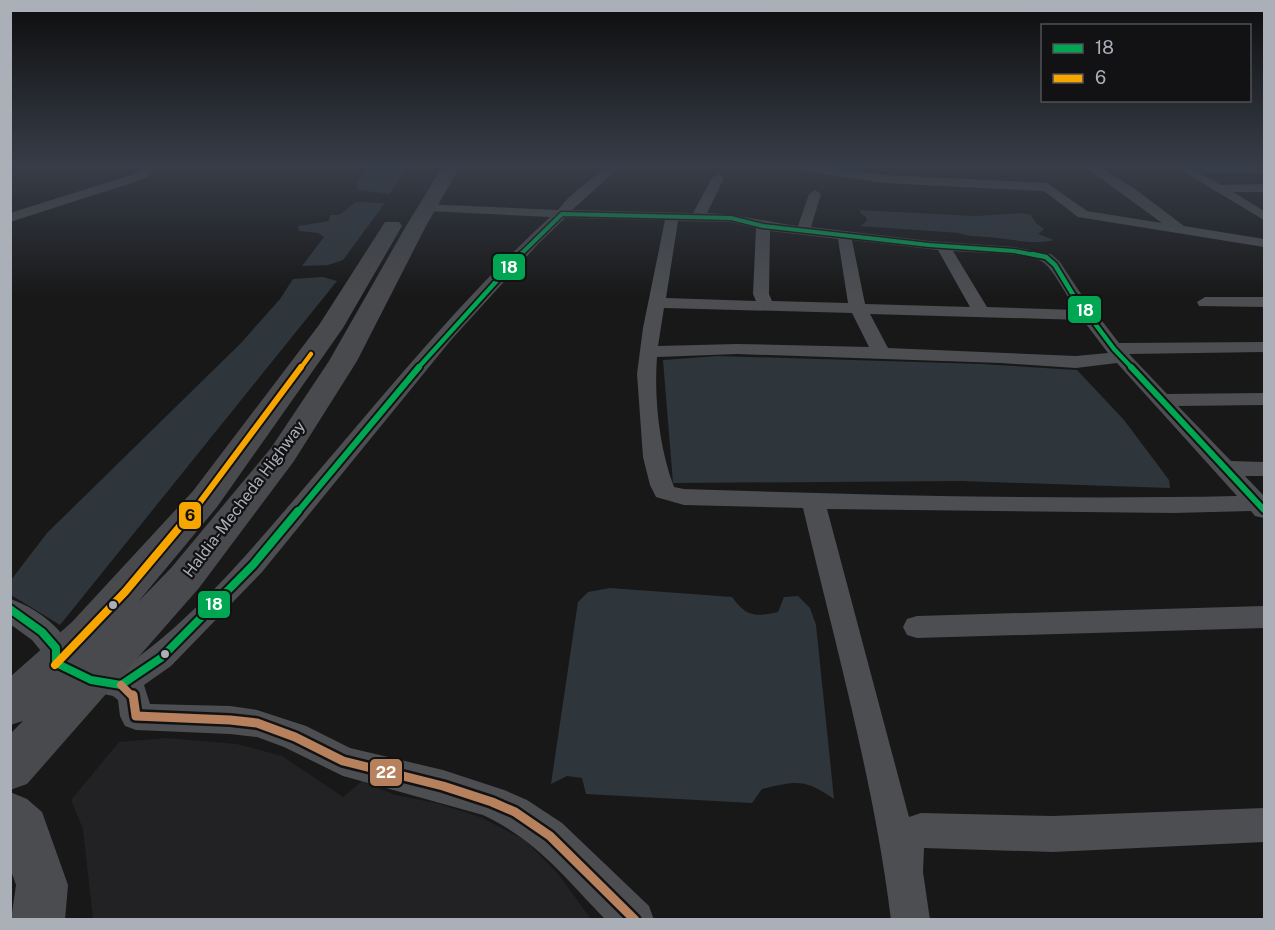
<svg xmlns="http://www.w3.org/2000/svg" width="1275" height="930" font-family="'Public Sans',sans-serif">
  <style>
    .built { fill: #222224 }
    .water { fill: #2e363b }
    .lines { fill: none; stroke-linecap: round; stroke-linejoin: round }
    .street { fill: #4c4e51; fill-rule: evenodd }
    .secondary { fill: #4b4c4f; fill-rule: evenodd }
    .highway { fill: #494a4d; fill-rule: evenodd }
    .bus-1-far3-casing { stroke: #121214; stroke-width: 7 }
    .bus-1-far2-casing { stroke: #121214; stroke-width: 8 }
    .bus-1-far1-casing { stroke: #121214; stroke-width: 10 }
    .bus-1-casing { stroke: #121214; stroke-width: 12 }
    .bus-2-far2-casing { stroke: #121214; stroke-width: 8 }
    .bus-2-far1-casing { stroke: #121214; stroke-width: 10 }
    .bus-2-casing { stroke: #121214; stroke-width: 12 }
    .bus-3-far1-casing { stroke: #121214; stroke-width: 12 }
    .bus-3-casing { stroke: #121214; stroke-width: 14 }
    .bus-1-far3 { stroke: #00a651; stroke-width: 4 }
    .bus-1-far2 { stroke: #00a651; stroke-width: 4.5 }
    .bus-1-far1 { stroke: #00a651; stroke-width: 6 }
    .bus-1 { stroke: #00a651; stroke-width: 8 }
    .bus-2-far2 { stroke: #f7a600; stroke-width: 4.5 }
    .bus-2-far1 { stroke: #f7a600; stroke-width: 6 }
    .bus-2 { stroke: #f7a600; stroke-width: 8 }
    .bus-3-far1 { stroke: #b6815c; stroke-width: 8 }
    .bus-3 { stroke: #b6815c; stroke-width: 9 }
    .bus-dot { fill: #aaafb8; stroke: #121214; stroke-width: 2 }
    .labels { text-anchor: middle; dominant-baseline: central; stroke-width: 4.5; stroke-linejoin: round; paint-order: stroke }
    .street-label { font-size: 16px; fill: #aaafb8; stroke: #121214 }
    .line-badge { stroke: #121214; stroke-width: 2 }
    .badge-label { font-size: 16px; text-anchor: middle; font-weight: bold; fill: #fff }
    .pale-badge-label { font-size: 16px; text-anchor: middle; font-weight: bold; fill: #111 }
  </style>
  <rect width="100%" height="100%" fill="#181818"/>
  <!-- built -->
  <path class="built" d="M 167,738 L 237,744 L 282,756 L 343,797 L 362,781 L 395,795 L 436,803 L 480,817 L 525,840 L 558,874 L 591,919 L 93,919 L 83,829 L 71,800 L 119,742 Z"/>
  <!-- water -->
  <path class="water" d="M 410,166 L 389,194 L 358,190 L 358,181 L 368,169 L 348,167 Z
    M 356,202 L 385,203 L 343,260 L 328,265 L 302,266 L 324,237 L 318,233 L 299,231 L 298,226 L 329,221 L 330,215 L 339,215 Z
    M 860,210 L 975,216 L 1021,213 L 1031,215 L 1036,223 L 1044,229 L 1038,234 L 1054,240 C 1034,245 1017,240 997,238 C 983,236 973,238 959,233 L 860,226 L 867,221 L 866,217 L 860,213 Z
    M 323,277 L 337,281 L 60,625 L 11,595 L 11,580 L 47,533 L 241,343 L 280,299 L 293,279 Z
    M 718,356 L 982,364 L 1077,370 L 1124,420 L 1169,480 L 1170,488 L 961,481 L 673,483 L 663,360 Z
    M 610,588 L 732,597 C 747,617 754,617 778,612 L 784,597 L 798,596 L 810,608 L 816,625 L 834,799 C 804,778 796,781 762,789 L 752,803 L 586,794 L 582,778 L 567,776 L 551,784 L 578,602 L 588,592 Z"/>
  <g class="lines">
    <!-- street -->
    <path class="street" d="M 144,166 L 157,166 L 147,178 L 10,222 L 10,213 L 131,175 L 139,172 Z
      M 607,166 L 621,166 L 572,210 L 693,213 L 712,178 L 718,174 L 724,178 L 707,213 C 738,214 767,222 798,226 L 809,194 L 815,190 L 821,194 L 811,227 L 929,241 L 1014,247 L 1051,254 L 1060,262 L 1079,291 L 1119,343 L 1264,342 L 1264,352 L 1129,354 L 1167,394 L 1264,393 L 1264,405 L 1178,406 L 1231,461 L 1264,462 L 1264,476 L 1245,476 L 1264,496 L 1264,518 L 1255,516 L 1251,511 L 1173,513 L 827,509 L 909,817 L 921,813 L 1053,816 L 1264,808 L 1264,842 L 1053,852 L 924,848 L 923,872 L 930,920 L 891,920 C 874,781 835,644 803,508 L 684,505 L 656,497 L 650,485 L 643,457 L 637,374 L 643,328 L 665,220 L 565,218 L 538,244 L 451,340 L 262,572 L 171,666 L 144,685 L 150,704 L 230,706 L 257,710 L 306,726 L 350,748 L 443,770 L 504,790 L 527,800 L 562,823 L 649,906 L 654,920 L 606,920 C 565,878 538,841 483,815 L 343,776 L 284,747 L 257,737 L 230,734 L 136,730 L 125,726 L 120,716 L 118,700 L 113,696 L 80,689 L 46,672 L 41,663 L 41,651 L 32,640 L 10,624 L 10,599 C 33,606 70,631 71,656 L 95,668 L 117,672 C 188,625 244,558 299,494 C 380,400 459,301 550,217 L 428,211 L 423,210 L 421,207 L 423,204 L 558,210 L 569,197 ZM 678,221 L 731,222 L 756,228 L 753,294 L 756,301 L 666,298 ZM 770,231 L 838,239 L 848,303 L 772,301 L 769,294 ZM 852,240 L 938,250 L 970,307 L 865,304 ZM 953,251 C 975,253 1023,252 1041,261 C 1052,266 1068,298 1076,310 L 987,307 ZM 664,308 L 852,313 L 869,347 L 737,344 L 658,346 ZM 870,314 L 1083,320 L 1108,353 L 1076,356 L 888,348 ZM 737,354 L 1001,363 L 1076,368 L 1117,363 L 1237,496 C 1053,500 868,495 684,489 L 674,487 C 659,448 654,398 657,357 Z
      M 795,166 L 827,166 L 884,175 L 1047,183 L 1087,211 L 1162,223 L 1084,166 L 1099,166 L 1135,189 L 1184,226 L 1264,239 L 1264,247 L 1078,217 L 1044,191 L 884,183 L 801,170 Z
      M 1174,166 L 1264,166 L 1264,173 L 1199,173 L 1221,185 L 1264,184 L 1264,192 L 1233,192 L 1264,211 L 1264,220 Z
      M 1205,297 L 1264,297 L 1264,307 L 1199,306 L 1197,302 Z
      M 1264,606 L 1264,628 L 917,638 L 907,635 L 903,627 L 907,619 L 917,616 Z"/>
    <!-- secondary -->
    <path class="secondary" d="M 10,792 L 27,799 L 42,812 L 68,885 L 65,920 L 11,920 L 16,885 L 10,868 Z"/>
    <!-- highway -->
    <path class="highway" d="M 443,166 L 460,166 L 426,226 L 357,361 L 294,461 L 199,588 L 27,784 L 10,790 L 10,734 L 23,721 L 10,725 L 10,677 L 72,622 L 193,491 L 319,325 L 385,222 L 399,222 L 402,226 L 343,328 L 217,507 L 138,602 L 171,568 L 271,448 L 329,361 L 406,226 Z"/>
    <!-- bus-1-far3 casing -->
    <g class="bus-1-far3-casing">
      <path id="bus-1-far3" d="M 519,256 L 562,214 L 731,218 L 763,226 L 929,245 L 1014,251 L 1040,256"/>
    </g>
    <!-- bus-1-far2 casing -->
    <g class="bus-1-far2-casing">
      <path id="bus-1-far2" d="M 1032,254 L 1046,257 L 1055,265 L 1072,293 L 1114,349 L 1133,369
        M 417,369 L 521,254"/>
    </g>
    <!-- bus-1-far1 casing -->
    <g class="bus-1-far1-casing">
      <path id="bus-1-far1" d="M 1131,367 L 1264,510
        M 297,513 L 419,367"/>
    </g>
    <!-- bus-1 casing -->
    <g class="bus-1-casing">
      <path id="bus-1" d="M 10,609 L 42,632 L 56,648 L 56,663 L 91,680 L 121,685 L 161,658 L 253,565 L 298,511"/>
    </g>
    <!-- bus-2-far2 casing -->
    <g class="bus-2-far2-casing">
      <path id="bus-2-far2" d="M 300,369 L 311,354"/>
    </g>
    <!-- bus-2-far1 casing -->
    <g class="bus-2-far1-casing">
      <path id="bus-2-far1" d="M 192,513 L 301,367"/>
    </g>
    <!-- bus-2 casing -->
    <g class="bus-2-casing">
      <path id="bus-2" d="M 55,665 L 125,592 L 193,511"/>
    </g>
    <!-- bus-3-far1 casing -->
    <g class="bus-3-far1-casing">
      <path id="bus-3-far1" d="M 121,685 L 133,697"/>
    </g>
    <!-- bus-3 casing -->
    <g class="bus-3-casing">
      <path id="bus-3" d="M 133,695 L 136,716 L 230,720 L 257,723 L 295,737 L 343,761 L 443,786 L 492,802 L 515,812 L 550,836 L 635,920"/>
    </g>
    <!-- bus-1-far3 -->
    <use href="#bus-1-far3" class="bus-1-far3"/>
    <!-- bus-1-far2 -->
    <use href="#bus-1-far2" class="bus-1-far2"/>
    <!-- bus-1-far1 -->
    <use href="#bus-1-far1" class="bus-1-far1"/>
    <!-- bus-1 -->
    <use href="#bus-1" class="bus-1"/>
    <!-- bus-2-far2 -->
    <use href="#bus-2-far2" class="bus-2-far2"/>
    <!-- bus-2-far1 -->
    <use href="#bus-2-far1" class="bus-2-far1"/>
    <!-- bus-2 -->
    <use href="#bus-2" class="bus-2"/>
    <!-- bus-3-far1 -->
    <use href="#bus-3-far1" class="bus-3-far1"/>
    <!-- bus-3 -->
    <use href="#bus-3" class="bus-3"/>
  </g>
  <!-- sky -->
  <linearGradient id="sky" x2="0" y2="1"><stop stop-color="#0d0d0d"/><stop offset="0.56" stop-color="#373d48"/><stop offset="1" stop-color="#373d48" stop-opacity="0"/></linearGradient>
  <rect width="1275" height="297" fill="url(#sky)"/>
  <!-- markers -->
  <g class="bus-dot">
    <circle cx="113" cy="605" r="5"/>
    <circle cx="165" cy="654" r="5"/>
  </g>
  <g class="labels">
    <!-- street labels -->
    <g class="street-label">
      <text transform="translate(244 499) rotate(-53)">Haldia-Mecheda Highway</text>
    </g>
  </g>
  <g class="line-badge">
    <rect x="492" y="253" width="34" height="28" rx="6" fill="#00a651"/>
    <rect x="1067" y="295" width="35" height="29" rx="6" fill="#00a651"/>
    <rect x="178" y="501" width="24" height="29" rx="6" fill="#f7a600"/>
    <rect x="197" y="590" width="34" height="29" rx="6" fill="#00a651"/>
    <rect x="369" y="758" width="34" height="29" rx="6" fill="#b6815c"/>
  </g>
  <g class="badge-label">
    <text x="509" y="273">18</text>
    <text x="1085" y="316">18</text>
    <text x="214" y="610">18</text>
    <text x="386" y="778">22</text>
  </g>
  <g class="pale-badge-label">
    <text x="190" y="521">6</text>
  </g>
  <!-- border -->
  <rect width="1275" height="930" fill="none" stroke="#aaafb8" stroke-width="24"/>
  <!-- legend -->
  <rect x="1041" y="24" width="210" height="78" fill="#121214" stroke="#4f5156" stroke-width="1.5"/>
  <rect x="1053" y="44" width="30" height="9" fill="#00a651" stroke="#4f5156" stroke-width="1.5"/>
  <text x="1095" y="54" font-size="18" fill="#aaafb8">18</text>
  <rect x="1053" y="74" width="30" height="9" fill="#f7a600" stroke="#4f5156" stroke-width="1.5"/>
  <text x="1095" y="84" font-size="18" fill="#aaafb8">6</text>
</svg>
